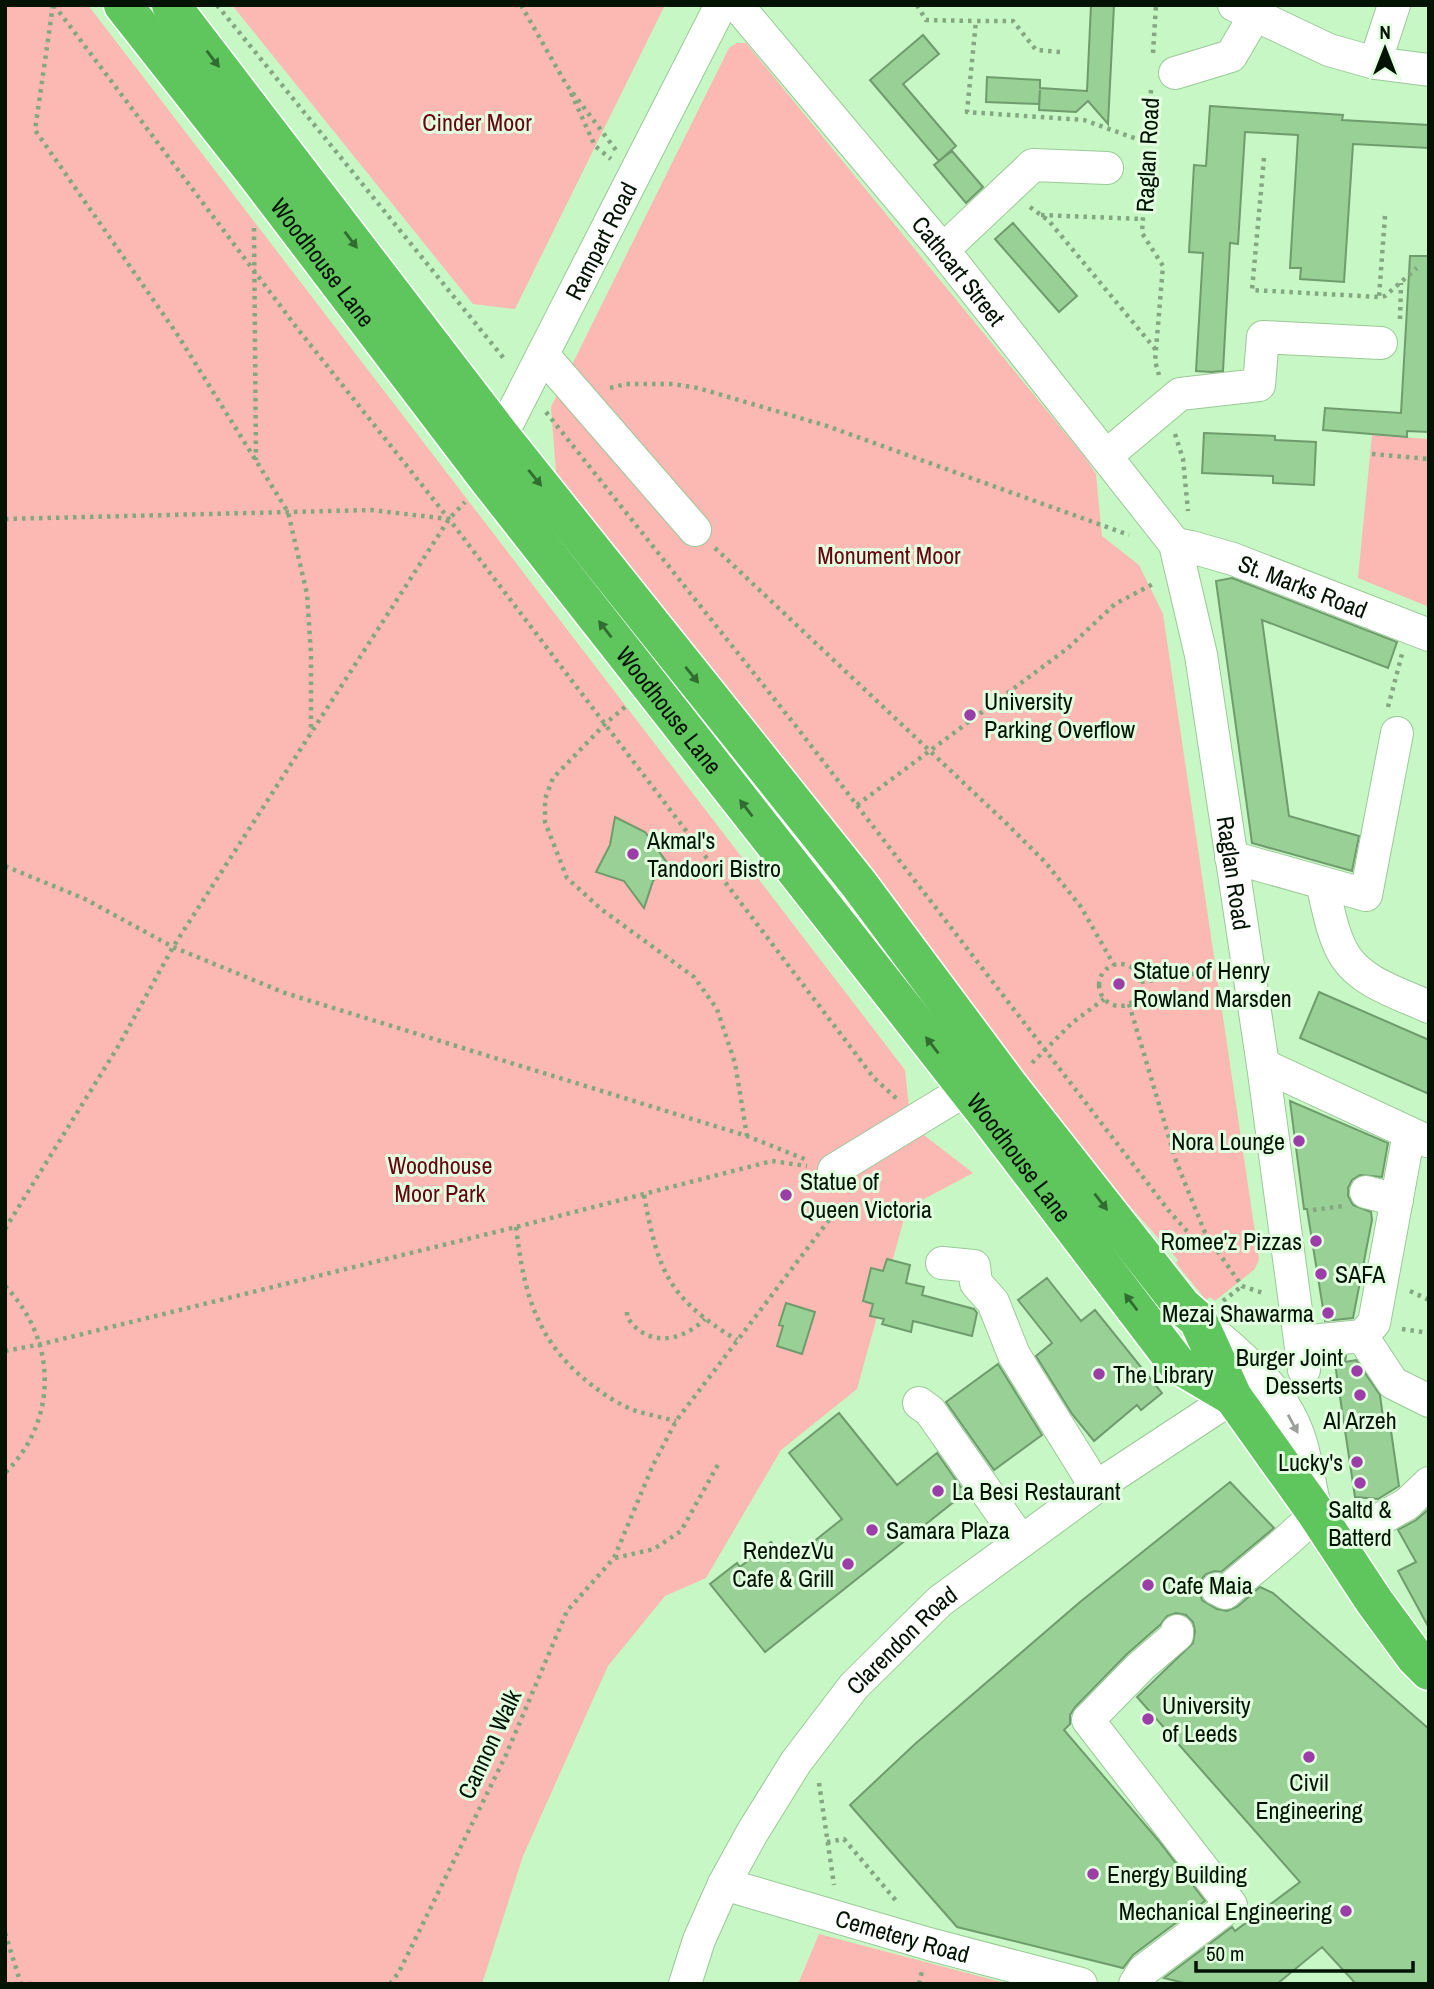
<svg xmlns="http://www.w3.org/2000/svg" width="1434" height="1989" font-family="'Archivo Narrow',sans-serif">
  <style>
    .green { fill: #fcb8b3 }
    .building { fill: #98d095; stroke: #6f9c6d; stroke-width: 2 }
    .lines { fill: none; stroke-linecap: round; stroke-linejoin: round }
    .minor-casing { stroke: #9ac997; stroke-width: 34 }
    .highway-casing { stroke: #fff; stroke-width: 41 }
    .path { stroke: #83a881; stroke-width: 4.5; stroke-dasharray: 3.5 5; stroke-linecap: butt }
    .minor { stroke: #fff; stroke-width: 32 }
    .highway { stroke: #5fc55d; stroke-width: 38 }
    .oneway { fill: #316c30 }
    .oneway2 { fill: #9aa19a }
    .poi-dot { fill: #9c3ea7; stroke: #e2ffe0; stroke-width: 2.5 }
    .labels { text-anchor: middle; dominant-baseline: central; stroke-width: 6; stroke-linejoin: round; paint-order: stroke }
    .park-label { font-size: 24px; fill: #680210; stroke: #e2ffe0 }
    .street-label { font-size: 24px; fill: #031303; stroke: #e2ffe0 }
    .poi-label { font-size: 24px; fill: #031303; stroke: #e2ffe0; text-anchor: start }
  </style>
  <rect width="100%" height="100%" fill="#c7f7c4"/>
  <!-- green -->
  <path class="green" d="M 5,5 L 88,5 L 905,1070 L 911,1125 L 973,1173 L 907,1208 L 857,1389 L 781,1450 L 706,1578 L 665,1596 L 608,1666 L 523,1856 L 482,1984 L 5,1984 Z
    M 232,5 L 665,5 L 515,309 L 473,304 Z
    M 737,43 L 746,43 L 1084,456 L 1096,474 L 1102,536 L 1139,565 L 1163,614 L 1259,1259 L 1255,1269 L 1215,1301 L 1210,1297 L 1206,1300 L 1176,1263 L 1178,1260 L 1117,1192 L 936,965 L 556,472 L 551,407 L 729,48 Z
    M 1372,435 L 1429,439 L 1429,607 L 1358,578 Z
    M 819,1934 L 1009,1984 L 798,1984 Z"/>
  <!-- building -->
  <path class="building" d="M 1091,5 L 1114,5 L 1108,124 L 1088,101 L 1076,112 L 1039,110 L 1040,90 L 1039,104 L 986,102 L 987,77 L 1040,80 L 1040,88 L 1087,91 Z
    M 923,35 L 939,54 L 903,84 L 956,146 L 939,161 L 870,80 Z
    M 1210,106 L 1343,115 L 1342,120 L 1429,125 L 1429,148 L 1353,144 L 1344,282 L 1300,279 L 1301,268 L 1290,268 L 1298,135 L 1245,132 L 1238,244 L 1230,243 L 1223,371 L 1211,372 L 1196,371 L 1203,253 L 1189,252 L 1194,165 L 1206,166 Z
    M 952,151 L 983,187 L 966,203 L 934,165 Z
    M 1013,223 L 1077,296 L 1059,312 L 995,239 Z
    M 1410,256 L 1429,256 L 1429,432 L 1407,431 L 1407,437 L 1323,430 L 1325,408 L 1401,413 Z
    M 1204,433 L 1275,436 L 1275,440 L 1316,442 L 1314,485 L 1273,483 L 1273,476 L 1202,473 Z
    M 1232,578 L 1397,642 L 1388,668 L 1262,620 L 1289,816 L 1359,836 L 1352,871 L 1252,843 L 1216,581 Z
    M 615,817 L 645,832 L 668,864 L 653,881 L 644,908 L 624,881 L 596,872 L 610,845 Z
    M 1319,992 L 1429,1040 L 1429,1094 L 1300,1038 Z
    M 1290,1101 L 1388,1143 L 1382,1177 L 1360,1175 L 1352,1180 L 1348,1188 L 1348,1196 L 1353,1205 L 1371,1212 L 1372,1220 L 1353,1318 L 1325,1321 L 1307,1209 L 1304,1209 Z
    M 887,1259 L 910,1265 L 906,1283 L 924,1287 L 922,1295 L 974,1309 L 977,1313 L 972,1336 L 913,1321 L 911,1332 L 882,1324 L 884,1319 L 870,1316 L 873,1304 L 863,1301 L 871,1268 L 883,1271 Z
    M 1047,1278 L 1081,1321 L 1095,1310 L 1162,1393 L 1141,1410 L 1137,1405 L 1094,1441 L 1072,1414 L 1036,1356 L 1052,1343 L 1018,1300 Z
    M 786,1303 L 815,1312 L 802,1354 L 777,1346 L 783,1326 L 779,1325 Z
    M 1346,1356 L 1345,1362 L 1356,1360 L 1380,1395 L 1384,1425 L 1390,1424 L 1399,1486 L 1378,1499 L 1355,1497 L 1334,1357 Z
    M 998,1364 L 1042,1435 L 994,1470 L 946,1402 Z
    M 839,1413 L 897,1485 L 937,1453 L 965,1493 L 765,1652 L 710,1584 L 737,1563 L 740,1567 L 771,1542 L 788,1562 L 842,1519 L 789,1453 Z
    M 1230,1482 L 1274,1528 L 1221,1572 L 1215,1571 L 1206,1574 L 1200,1581 L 1199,1589 L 1202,1600 L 1217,1609 L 1227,1611 L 1237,1607 L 1260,1587 L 1273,1593 L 1429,1729 L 1429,1984 L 1356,1984 L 1322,1947 L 1277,1984 L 1188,1984 L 1164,1978 L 1232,1927 L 1235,1931 L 1300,1882 L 1137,1697 L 1193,1643 L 1195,1631 L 1193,1622 L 1186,1615 L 1176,1613 L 1167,1616 L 1160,1625 L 1127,1654 L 1075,1707 L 1070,1715 L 1070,1724 L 1064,1730 L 1158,1840 L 1205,1901 L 1133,1955 L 1123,1968 L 957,1927 L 850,1805 L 915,1744 L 1080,1602 Z
    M 1429,1509 L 1429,1628 L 1398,1571 L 1416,1562 L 1398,1530 L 1416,1520 Z"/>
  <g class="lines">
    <!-- minor casing -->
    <g class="minor-casing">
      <g id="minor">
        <path id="s1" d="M 737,5 L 943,250 L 1175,544 L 1201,655 L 1263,1065 L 1304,1370"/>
        <path d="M 1234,5 L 1329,50 L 1375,63 L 1429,70"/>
        <path d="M 1375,63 L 1394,5"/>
        <path d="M 1175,73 L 1231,56 L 1255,15"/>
        <path d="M 943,250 L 1033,165 L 1107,168"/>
        <path d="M 543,355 L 695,530"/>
        <path d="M 1106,456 L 1180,394 L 1259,385 L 1263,337 L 1381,343"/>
        <path id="s2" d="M 495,458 L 501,436 L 721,5"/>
        <path id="s3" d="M 1175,544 L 1191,547 L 1233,559 L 1429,635"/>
        <path d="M 1231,857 L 1366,895 L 1397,733"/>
        <path d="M 1322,883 C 1328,907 1332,935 1345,956 C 1362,983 1401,994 1429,1007"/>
        <path d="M 1263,1065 L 1427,1141"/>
        <path d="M 834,1170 L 967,1089"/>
        <path d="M 1366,1192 L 1397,1200"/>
        <path d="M 942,1263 L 974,1266 L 976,1283 L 993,1302 L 1014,1355 L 1096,1487"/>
        <path d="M 1200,1321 C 1238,1354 1280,1385 1298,1434 C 1307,1458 1310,1488 1316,1513 C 1288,1543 1255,1566 1225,1593 L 1217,1589"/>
        <path d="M 1362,1336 L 1393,1383 L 1429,1401"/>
        <path d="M 1301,1342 L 1362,1336 L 1374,1323 L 1409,1133"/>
        <path d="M 919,1403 L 930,1411 L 1021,1541"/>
        <path d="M 1336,1544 L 1407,1504 L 1429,1483"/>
        <path id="s4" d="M 724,1884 L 929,1944 L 1081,1984"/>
        <path id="s5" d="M 685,1984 L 699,1940 L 724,1884 L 752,1833 L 796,1762 L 854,1686 L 940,1601 L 1096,1487 L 1233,1397"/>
        <path d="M 1135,1984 L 1144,1970 L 1231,1905 L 1088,1720 L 1140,1667 L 1177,1635 L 1177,1631"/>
      </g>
    </g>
    <!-- highway casing -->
    <g class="highway-casing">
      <g id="highway">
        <path id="s6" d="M 123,5 L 256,174 L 488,479 L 989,1117 L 1177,1364 L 1233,1397"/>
        <path d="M 171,5 L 501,436 L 858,883 L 1009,1086 L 1182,1306 L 1198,1320 L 1233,1397 L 1316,1513 L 1374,1601 L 1415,1657 L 1429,1671"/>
      </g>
    </g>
    <!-- path -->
    <path class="path" d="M 53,5 L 35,130 L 177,334 L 288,512 L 307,594 L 311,654 L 311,733
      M 54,5 L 297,328 L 449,519 L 874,1078 L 897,1099
      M 217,5 L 506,361
      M 521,5 L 566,84 L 616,150
      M 917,5 L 926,20 L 976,21
      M 1060,52 L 1036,50 L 1013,21 L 976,21 L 967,112 L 1084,120 L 1148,143
      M 1153,53 L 1156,5
      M 1151,90 L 1142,233 L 1163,266 L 1155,361 L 1159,375
      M 571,93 L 595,146 L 611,159
      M 1264,158 L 1252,290 L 1379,297
      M 1030,207 L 1049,221 L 1156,350
      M 1041,215 L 1143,219
      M 1385,216 L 1379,297 L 1385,296 L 1417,268
      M 254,228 L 256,460
      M 1400,319 L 1401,283
      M 610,388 L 626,384 L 673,384 L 698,388 L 827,426 L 1129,535
      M 546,412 L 799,730 L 1169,1211 L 1194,1239 L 1206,1235
      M 1175,434 L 1183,459 L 1188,511
      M 1372,454 L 1429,459
      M 5,519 L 371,510 L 448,519
      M 715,548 L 1005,822 L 1046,863 L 1081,907 L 1114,965
      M 625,707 L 606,723 L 553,778 L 545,799 L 545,822 L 567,878 L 601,909 L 694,977 L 717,1009 L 735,1063 L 747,1136
      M 1388,707 L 1402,654
      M 857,805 L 1068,648 L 1115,604 L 1153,584
      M 5,866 L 85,899 L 173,947 L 285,993 L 747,1136 L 807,1160
      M1099 985a21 21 0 1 1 42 0a21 21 0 1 1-42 0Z
      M 1141,982 L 1219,970
      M 1129,1004 L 1176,1161 L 1206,1235 L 1242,1286 L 1266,1294
      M 1032,1063 L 1072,1023 L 1104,999
      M 644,1195 C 658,1271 668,1298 737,1340
      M 1313,1210 L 1343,1206
      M 516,1227 C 524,1295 537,1343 593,1386 C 606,1396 623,1407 639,1412 C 651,1415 664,1418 676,1421
      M 5,1229 L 119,1045 L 173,947 L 449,519 L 465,502
      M 5,1286 C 57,1339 59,1420 5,1473
      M 1410,1291 L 1429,1300
      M 1223,1301 L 1242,1286
      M 627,1312 L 627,1317 C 647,1348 681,1342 705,1319
      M 1402,1329 L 1429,1333
      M 5,1351 L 42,1344 L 516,1227 L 772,1161 L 807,1166
      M 615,1558 L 654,1549 L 681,1531 L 720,1461
      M 819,1783 L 834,1885
      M 827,1842 L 844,1839 L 898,1903
      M 5,1933 L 21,1984
      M 390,1984 L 399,1972 L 506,1755 L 567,1611 L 614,1558 L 653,1465 L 676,1421 L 829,1220 L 831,1198
      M 919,1984 L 922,1971"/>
    <!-- minor -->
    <use href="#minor" class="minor"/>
    <!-- highway -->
    <use href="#highway" class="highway"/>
  </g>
  <!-- one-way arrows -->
  <defs><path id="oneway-solid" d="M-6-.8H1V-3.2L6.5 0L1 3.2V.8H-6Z" transform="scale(1.75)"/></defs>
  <g class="oneway">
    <use href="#oneway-solid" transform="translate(213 59) rotate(53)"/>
    <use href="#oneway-solid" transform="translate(351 240) rotate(53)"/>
    <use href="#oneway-solid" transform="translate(535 478) rotate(51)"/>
    <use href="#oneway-solid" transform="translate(605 629) rotate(-128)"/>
    <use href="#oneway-solid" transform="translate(692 675) rotate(51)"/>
    <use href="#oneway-solid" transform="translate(746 808) rotate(-128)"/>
    <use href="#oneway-solid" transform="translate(932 1045) rotate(-128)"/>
    <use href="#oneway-solid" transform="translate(1101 1202) rotate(52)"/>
    <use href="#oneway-solid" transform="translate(1131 1302) rotate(-127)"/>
  </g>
  <use class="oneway2" href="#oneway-solid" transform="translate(1293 1424) rotate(62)"/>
  <!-- markers -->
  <g class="poi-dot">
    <circle cx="970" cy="715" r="7"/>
    <circle cx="633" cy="854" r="7"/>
    <circle cx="1119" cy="984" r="7"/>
    <circle cx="1299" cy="1141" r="7"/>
    <circle cx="786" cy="1195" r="7"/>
    <circle cx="1316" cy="1241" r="7"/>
    <circle cx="1321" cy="1274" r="7"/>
    <circle cx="1328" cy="1313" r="7"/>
    <circle cx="1357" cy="1371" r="7"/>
    <circle cx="1099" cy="1374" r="7"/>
    <circle cx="1360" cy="1395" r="7"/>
    <circle cx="1357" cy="1462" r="7"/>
    <circle cx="1360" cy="1483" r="7"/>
    <circle cx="938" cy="1491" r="7"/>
    <circle cx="872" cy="1530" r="7"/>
    <circle cx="848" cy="1564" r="7"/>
    <circle cx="1148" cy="1585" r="7"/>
    <circle cx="1148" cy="1719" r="7"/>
    <circle cx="1309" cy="1757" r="7"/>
    <circle cx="1093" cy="1874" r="7"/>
    <circle cx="1346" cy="1911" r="7"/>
  </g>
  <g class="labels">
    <!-- park labels -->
    <g class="park-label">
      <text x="477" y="122">Cinder Moor</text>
      <text x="889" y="555">Monument Moor</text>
      <text x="440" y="1165">Woodhouse<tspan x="440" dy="28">Moor Park</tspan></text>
    </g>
    <!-- street labels -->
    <g class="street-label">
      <text transform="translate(1147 155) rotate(-87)">Raglan Road</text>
      <text stroke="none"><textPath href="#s2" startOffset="242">Rampart Road</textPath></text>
      <text stroke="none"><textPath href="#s6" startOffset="326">Woodhouse Lane</textPath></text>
      <text stroke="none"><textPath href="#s1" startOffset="346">Cathcart Street</textPath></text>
      <text stroke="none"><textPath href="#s3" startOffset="135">St. Marks Road</textPath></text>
      <text stroke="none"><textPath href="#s6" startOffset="892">Woodhouse Lane</textPath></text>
      <text stroke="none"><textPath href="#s1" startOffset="1029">Raglan Road</textPath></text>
      <text stroke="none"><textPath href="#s6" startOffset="1460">Woodhouse Lane</textPath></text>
      <text stroke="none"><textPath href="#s5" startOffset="411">Clarendon Road</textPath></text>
      <text transform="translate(489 1744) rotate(-65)">Cannon Walk</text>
      <text stroke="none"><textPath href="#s4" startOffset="186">Cemetery Road</textPath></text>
    </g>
    <!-- poi labels -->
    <g class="poi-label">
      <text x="984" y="701">University<tspan x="984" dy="28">Parking Overflow</tspan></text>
      <text x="647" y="840">Akmal's<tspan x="647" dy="28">Tandoori Bistro</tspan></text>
      <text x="1133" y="970">Statue of Henry<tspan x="1133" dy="28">Rowland Marsden</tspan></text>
      <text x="1285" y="1141" text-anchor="end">Nora Lounge</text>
      <text x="800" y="1181">Statue of<tspan x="800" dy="28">Queen Victoria</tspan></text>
      <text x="1302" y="1241" text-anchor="end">Romee'z Pizzas</text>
      <text x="1335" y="1274">SAFA</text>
      <text x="1314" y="1313" text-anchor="end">Mezaj Shawarma</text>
      <text x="1343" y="1357" text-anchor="end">Burger Joint<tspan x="1343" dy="28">Desserts</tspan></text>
      <text x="1113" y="1374">The Library</text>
      <text x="1360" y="1420" text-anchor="middle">Al Arzeh</text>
      <text x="1343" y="1462" text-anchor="end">Lucky's</text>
      <text x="952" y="1491">La Besi Restaurant</text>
      <text x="1360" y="1509" text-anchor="middle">Saltd &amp;<tspan x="1360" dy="28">Batterd</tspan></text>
      <text x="886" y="1530">Samara Plaza</text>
      <text x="834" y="1550" text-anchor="end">RendezVu<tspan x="834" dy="28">Cafe &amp; Grill</tspan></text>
      <text x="1162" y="1585">Cafe Maia</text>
      <text x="1162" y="1705">University<tspan x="1162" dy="28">of Leeds</tspan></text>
      <text x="1309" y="1782" text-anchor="middle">Civil<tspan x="1309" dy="28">Engineering</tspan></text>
      <text x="1107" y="1874">Energy Building</text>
      <text x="1332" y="1911" text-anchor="end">Mechanical Engineering</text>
    </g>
  </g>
  <!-- border -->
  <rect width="1434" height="1989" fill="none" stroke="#031303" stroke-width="14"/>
  <!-- north arrow -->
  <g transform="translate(1385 49)" stroke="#e2ffe0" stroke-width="5" paint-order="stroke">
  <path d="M0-5L12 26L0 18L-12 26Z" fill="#031303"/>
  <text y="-10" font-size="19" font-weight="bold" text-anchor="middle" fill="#031303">N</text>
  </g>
  <!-- scale -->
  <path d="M1196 1961v10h217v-10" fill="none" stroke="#031303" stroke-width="3.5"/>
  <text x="1206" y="1961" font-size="21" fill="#031303" stroke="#e2ffe0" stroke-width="5" paint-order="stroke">50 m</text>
</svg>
